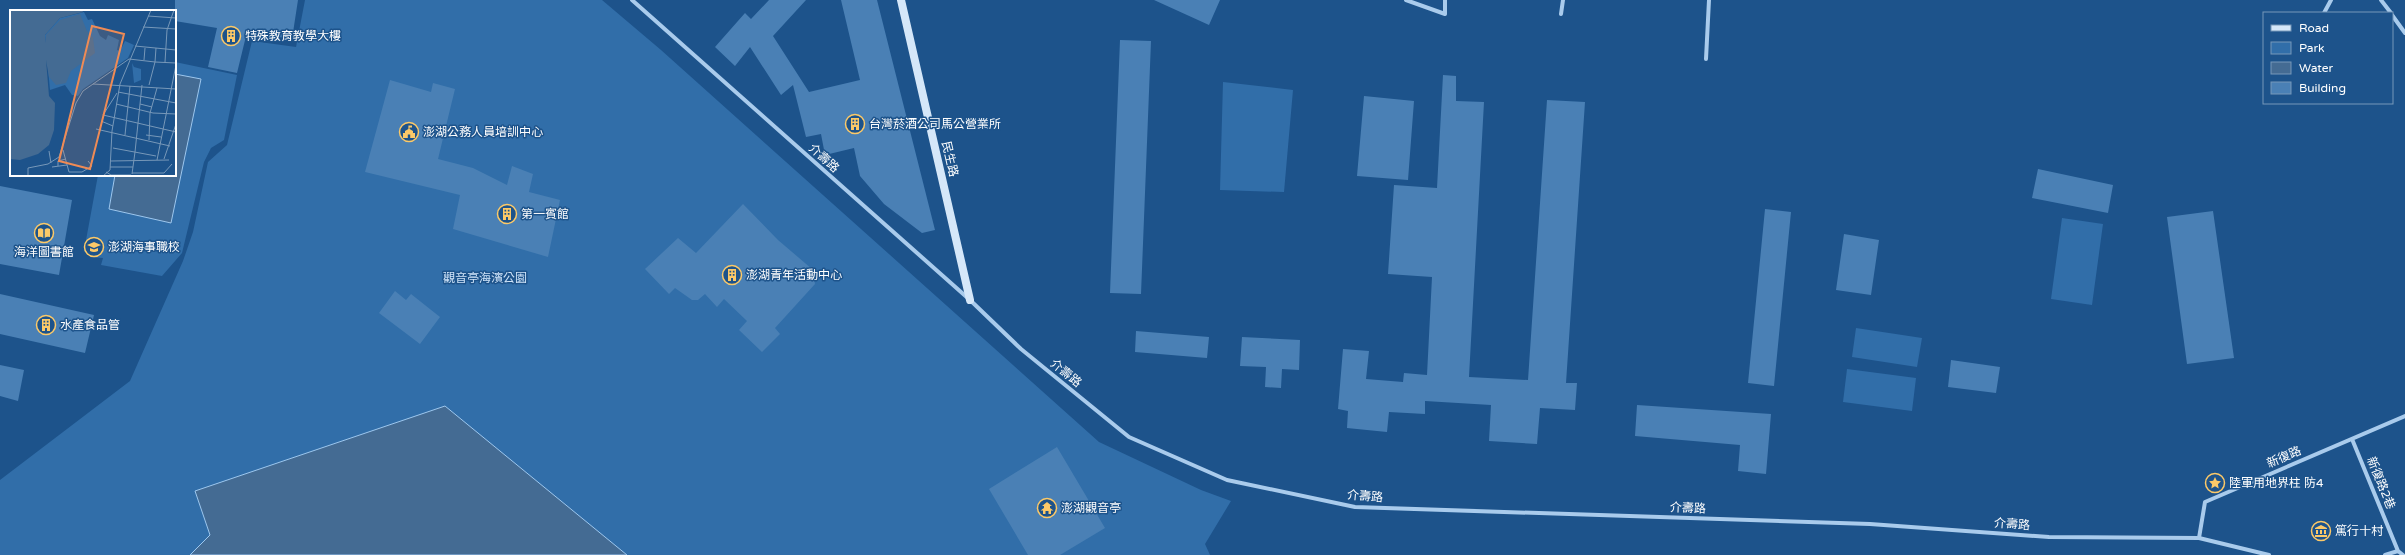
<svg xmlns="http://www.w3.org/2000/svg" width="2405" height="555" font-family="'Varela Round','Noto Sans TC',sans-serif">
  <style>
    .green { fill: #316ea9 }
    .water { fill: #446b93; stroke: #9dc7ee }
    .building { fill: #4a80b5 }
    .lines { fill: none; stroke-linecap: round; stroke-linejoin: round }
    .minor { stroke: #a9cbec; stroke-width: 4 }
    .secondary { stroke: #d5e7f9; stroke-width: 8 }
    .labels { text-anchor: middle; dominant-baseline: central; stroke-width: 3; stroke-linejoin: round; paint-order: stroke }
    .poi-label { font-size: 12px; fill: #fff; stroke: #1d538b; text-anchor: start }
    .street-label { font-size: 12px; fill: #fff; stroke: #1d538b }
    .park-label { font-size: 12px; fill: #cfe4f9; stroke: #1d538b }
    .inset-road { fill: none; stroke: #7798b9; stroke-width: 1 }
    .view { fill: #ef8b55; fill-opacity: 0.15; stroke: #ef8b55; stroke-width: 2 }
    .inset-edge { fill: none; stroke: #fff; stroke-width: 2 }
  </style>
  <rect width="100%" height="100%" fill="#1d538b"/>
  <!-- green -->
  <path class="green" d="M 305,0 L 602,0 L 661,50 L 1099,442 L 1201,490 L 1231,501 L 1205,544 L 1210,555 L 0,555 L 0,480 L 130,381 L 183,261 L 193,232 L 208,162 L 227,145 L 252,41 L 296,47 Z
    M 175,62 L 237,75 L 224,140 L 211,148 L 204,162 L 182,253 L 162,276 L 101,265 L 103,258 L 92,257 L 84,251 L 98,175 L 175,175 Z
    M 1223,82 L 1293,90 L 1284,192 L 1220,190 Z
    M 2062,218 L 2103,224 L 2092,305 L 2051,299 Z
    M 1856,328 L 1922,338 L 1917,367 L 1852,357 Z
    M 1847,369 L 1916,378 L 1912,411 L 1843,402 Z"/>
  <!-- water -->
  <path class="water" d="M 175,74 L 201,79 L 171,223 L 109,209 L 115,175 L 175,175 Z
    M 445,406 L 627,555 L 190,555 L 210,535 L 195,491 Z"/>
  <!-- building -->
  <path class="building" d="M 175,0 L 298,0 L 292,39 L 247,32 L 237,73 L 208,67 L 217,28 L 175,21 Z
    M 769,0 L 806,0 L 773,36 L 809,92 L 860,80 L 841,0 L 877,0 L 935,230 L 922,233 L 884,204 L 860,176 L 854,148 L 825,155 L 821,134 L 806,137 L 793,85 L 781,95 L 750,47 L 735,66 L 715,47 L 745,13 L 751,19 Z
    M 1154,0 L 1220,0 L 1209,25 Z
    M 1120,40 L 1151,41 L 1141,294 L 1110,293 Z
    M 1443,75 L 1456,76 L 1456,101 L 1484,102 L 1469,377 L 1528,380 L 1547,100 L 1585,102 L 1566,383 L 1577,383 L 1575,410 L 1540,408 L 1537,444 L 1489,441 L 1491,405 L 1425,401 L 1425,414 L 1389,412 L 1387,432 L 1347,428 L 1348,411 L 1338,409 L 1343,349 L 1369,351 L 1366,379 L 1403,382 L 1404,373 L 1427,375 L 1432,277 L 1388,274 L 1394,185 L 1437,188 Z
    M 390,80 L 431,92 L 433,83 L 455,89 L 438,159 L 473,168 L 507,185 L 512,166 L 533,174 L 529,192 L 560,200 L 548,257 L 453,229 L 460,195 L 365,172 Z
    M 1364,96 L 1414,101 L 1408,180 L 1357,176 Z
    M 2038,169 L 2113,185 L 2108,213 L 2032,198 Z
    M 0,186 L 72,200 L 59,275 L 0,264 Z
    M 743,204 L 778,240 L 812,269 L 815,284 L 775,328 L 780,334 L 762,352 L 739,330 L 747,321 L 724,299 L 717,307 L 705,294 L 698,300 L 692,300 L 675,288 L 669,294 L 645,269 L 678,238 L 696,253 Z
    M 1765,209 L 1791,212 L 1774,386 L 1748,383 Z
    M 2213,211 L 2234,358 L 2187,364 L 2167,217 Z
    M 1844,234 L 1879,240 L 1871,295 L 1836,290 Z
    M 395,291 L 406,300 L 411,294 L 440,317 L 420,344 L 379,313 Z
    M 0,294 L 94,315 L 85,353 L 0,334 Z
    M 1136,331 L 1209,337 L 1207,358 L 1135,352 Z
    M 1242,337 L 1300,340 L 1299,370 L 1282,369 L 1281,388 L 1265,387 L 1266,367 L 1240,366 Z
    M 1951,360 L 2000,367 L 1996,393 L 1948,387 Z
    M 0,365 L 24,370 L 18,401 L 0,396 Z
    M 1637,405 L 1771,414 L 1766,474 L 1738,471 L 1740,445 L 1635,436 Z
    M 1057,447 L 1105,528 L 1060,555 L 1028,555 L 989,489 Z"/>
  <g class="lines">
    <!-- minor -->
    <path class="minor" d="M 632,0 L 970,300 L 1021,349 L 1129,437 L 1227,480 L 1355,507 L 1870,524 L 2049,537 L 2199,538 L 2269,555
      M 1406,0 L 1445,14 L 1445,0
      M 2381,0 L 2391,13
      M 2324,13 L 2331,0
      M 1561,14 L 1563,0
      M 2392,15 L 2405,33
      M 1706,59 L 1709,0
      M 2352,439 L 2398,551 L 2403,555
      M 2199,538 L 2205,502 L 2405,416
      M 2385,555 L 2398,551"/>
    <!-- secondary -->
    <path class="secondary" d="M 901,0 L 970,300"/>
  </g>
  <!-- icons -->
  <defs>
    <g id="building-ring" transform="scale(1)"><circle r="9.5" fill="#1d538b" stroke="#fcc968" stroke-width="1.5"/><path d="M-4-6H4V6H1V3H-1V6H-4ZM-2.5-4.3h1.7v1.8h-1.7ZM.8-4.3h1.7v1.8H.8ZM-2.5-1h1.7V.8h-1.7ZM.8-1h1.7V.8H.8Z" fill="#fcc968"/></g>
    <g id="civic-ring" transform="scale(1)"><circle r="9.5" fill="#1d538b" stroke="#fcc968" stroke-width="1.5"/><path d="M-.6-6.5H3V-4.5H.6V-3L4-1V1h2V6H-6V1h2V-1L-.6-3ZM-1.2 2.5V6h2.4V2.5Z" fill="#fcc968"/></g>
    <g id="library-ring" transform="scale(1)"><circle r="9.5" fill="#1d538b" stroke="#fcc968" stroke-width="1.5"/><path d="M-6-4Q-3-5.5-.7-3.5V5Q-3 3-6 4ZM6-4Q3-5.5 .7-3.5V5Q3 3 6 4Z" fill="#fcc968"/></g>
    <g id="school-ring" transform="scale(1)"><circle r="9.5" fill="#1d538b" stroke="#fcc968" stroke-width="1.5"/><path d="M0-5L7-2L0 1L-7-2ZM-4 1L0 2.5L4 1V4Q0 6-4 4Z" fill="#fcc968"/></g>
    <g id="sight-ring" transform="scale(1)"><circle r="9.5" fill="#1d538b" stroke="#fcc968" stroke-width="1.5"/><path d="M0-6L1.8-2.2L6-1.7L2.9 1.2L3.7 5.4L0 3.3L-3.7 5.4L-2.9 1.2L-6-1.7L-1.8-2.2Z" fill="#fcc968"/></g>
    <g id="temple-ring" transform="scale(1)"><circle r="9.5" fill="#1d538b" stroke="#fcc968" stroke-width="1.5"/><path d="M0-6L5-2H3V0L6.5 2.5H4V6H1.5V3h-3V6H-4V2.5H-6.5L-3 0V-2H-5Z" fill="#fcc968"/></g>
    <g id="museum-ring" transform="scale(1)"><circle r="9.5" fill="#1d538b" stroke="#fcc968" stroke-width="1.5"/><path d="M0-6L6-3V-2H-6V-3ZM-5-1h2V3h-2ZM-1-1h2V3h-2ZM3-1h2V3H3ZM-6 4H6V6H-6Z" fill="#fcc968"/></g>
  </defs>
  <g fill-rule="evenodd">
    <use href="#building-ring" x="231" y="36"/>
    <use href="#building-ring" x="855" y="124"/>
    <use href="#civic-ring" x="409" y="132"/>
    <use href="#building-ring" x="507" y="214"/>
    <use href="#library-ring" x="44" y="233"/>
    <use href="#school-ring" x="94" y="247"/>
    <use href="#building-ring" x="732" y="275"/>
    <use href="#building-ring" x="46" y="325"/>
    <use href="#sight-ring" x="2215" y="483"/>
    <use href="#temple-ring" x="1047" y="508"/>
    <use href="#museum-ring" x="2321" y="531"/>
  </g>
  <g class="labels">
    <!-- poi labels -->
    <g class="poi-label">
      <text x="245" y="36">特殊教育教學大樓</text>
      <text x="869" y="124">台灣菸酒公司馬公營業所</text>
      <text x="423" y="132">澎湖公務人員培訓中心</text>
      <text x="521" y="214">第一賓館</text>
      <text x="108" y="247">澎湖海事職校</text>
      <text x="44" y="252" text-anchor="middle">海洋圖書館</text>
      <text x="746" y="275">澎湖青年活動中心</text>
      <text x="60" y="325">水產食品管</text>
      <text x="2229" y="483">陸軍用地界柱 防4</text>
      <text x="1061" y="508">澎湖觀音亭</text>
      <text x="2335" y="531">篤行十村</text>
    </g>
    <!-- street labels -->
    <g class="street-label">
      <text transform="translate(824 158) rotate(42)">介壽路</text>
      <text transform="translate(950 159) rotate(77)">民生路</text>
      <text transform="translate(1066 373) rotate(39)">介壽路</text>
      <text transform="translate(2284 457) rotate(-23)">新復路</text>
      <text transform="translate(2381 483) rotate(68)">新復路2巷</text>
      <text transform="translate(1365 496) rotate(5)">介壽路</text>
      <text transform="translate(1688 508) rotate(2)">介壽路</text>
      <text transform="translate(2012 524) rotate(4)">介壽路</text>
    </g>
    <!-- park labels -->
    <g class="park-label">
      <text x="485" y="278">觀音亭海濱公園</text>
    </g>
  </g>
  <!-- overview -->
  <g transform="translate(10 10)">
    <rect width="166" height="166" fill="#1d538b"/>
    <path d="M 74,2 L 78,10 L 82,9 L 90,26 L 96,30 L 98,25 L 109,30 L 107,40 L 110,41 L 115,31 L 124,35 L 118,48 L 73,79 L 68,86 L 62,85 L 55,75 L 40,80 L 35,25 L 50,8 ZM 122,53 L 124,57 L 131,59 L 131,70 L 124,73 Z" fill="#316ea9"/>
    <path d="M 0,0 L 72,0 L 73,2 L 50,8 L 35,25 L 35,33 L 36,25 L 50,10 L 70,4 L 77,21 L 83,28 L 85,43 L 61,61 L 56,73 L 46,75 L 39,67 L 36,50 L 39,86 L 45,93 L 44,120 L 39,135 L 28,144 L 10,150 L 0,149 Z" fill="#446b93"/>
    <path class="inset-road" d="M 138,6 L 166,8M 133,17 L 166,19M 125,36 L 166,40M 134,50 L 135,38M 155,52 L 157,20 L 164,0M 83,74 L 166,79M 139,75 L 145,52 L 166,53M 108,82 L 166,93M 107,83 L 93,105 L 166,122M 106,94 L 143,103 L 166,104M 130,94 L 142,97M 91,111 L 103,116M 86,119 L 160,136M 115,125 L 120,76M 136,125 L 151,127M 139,130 L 140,103 L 147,78M 103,138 L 146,146M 53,140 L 59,162 L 72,162 L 82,156 L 78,151M 39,141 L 41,153M 125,142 L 132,75M 154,149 L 166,114M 147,150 L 166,55M 101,151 L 159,150M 48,156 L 48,151 L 56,149M 42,157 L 57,155M 100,157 L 123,157M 96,162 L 101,165 L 121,165M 122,163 L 154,163 L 162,154M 122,164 L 125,142M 18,166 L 18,158 L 38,154 L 49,147 L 66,93 L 73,81 L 119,49 L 145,52 L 146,38M 93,166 L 100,160 L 102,121 L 110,74 L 141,0"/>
    <path class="view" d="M 82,16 L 114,24 L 80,159 L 49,151 Z"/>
    <rect width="166" height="166" class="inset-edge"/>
  </g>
  <!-- legend -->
  <rect x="2263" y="12" width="130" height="92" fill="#1d538b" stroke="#7798b9"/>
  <rect x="2271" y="25" width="20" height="6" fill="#d5e7f9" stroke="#7798b9"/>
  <text x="2299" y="32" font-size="12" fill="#ffffff">Road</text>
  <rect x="2271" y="42" width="20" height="12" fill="#316ea9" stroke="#7798b9"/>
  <text x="2299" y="52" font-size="12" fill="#ffffff">Park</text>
  <rect x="2271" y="62" width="20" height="12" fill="#446b93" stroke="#7798b9"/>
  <text x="2299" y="72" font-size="12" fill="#ffffff">Water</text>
  <rect x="2271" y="82" width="20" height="12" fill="#4a80b5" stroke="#7798b9"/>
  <text x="2299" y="92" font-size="12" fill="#ffffff">Building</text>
</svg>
